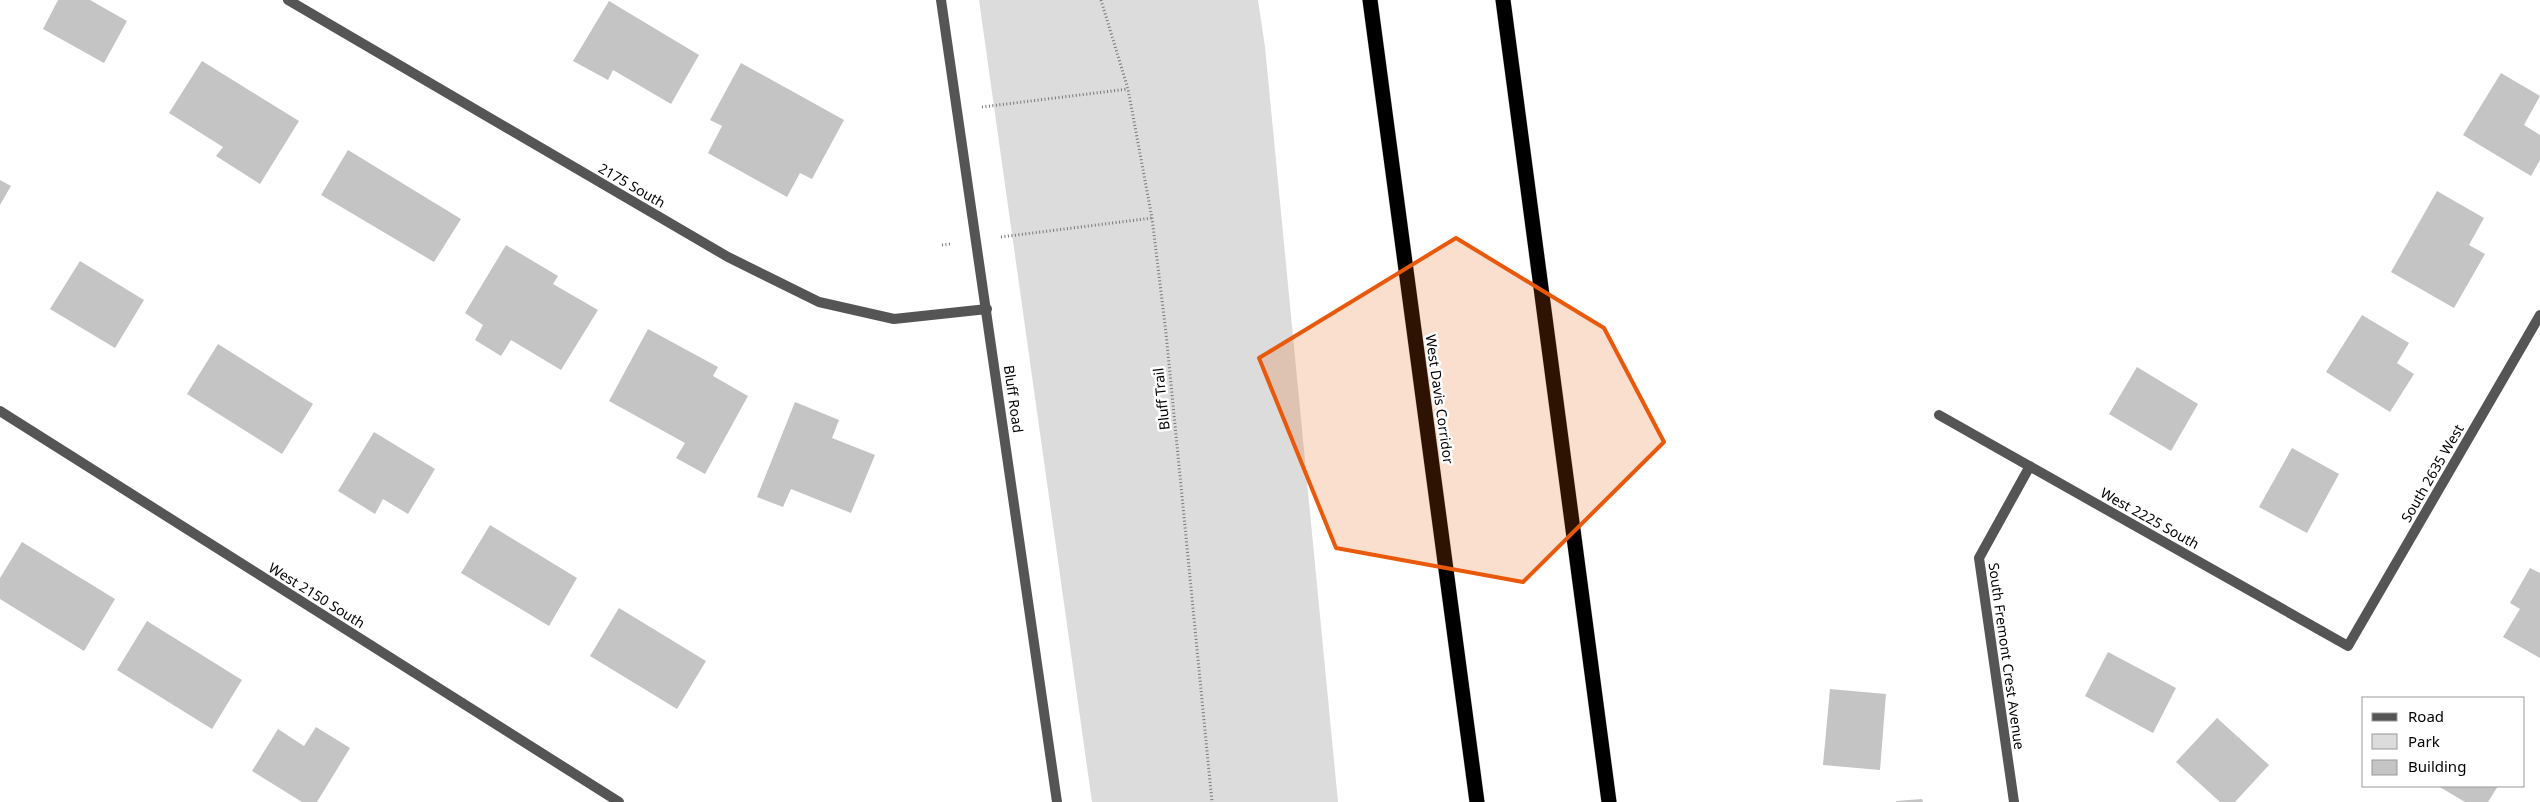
<svg xmlns="http://www.w3.org/2000/svg" width="2540" height="802" font-family="'Noto Sans',sans-serif">
  <style>
    .green { fill: #dcdcdc }
    .building { fill: #c4c4c4 }
    .lines { fill: none; stroke-linecap: round; stroke-linejoin: round }
    .motorway-casing { stroke: #dbdbdb; stroke-width: 16 }
    .path { stroke: #777; stroke-width: 3; stroke-dasharray: 1 2.5; stroke-linecap: butt }
    .minor { stroke: #555; stroke-width: 10 }
    .tertiary { stroke: #555; stroke-width: 10 }
    .motorway { stroke: #000; stroke-width: 15 }
    .marked { fill: #e8590c; fill-opacity: 0.2; stroke: #e8590c; stroke-width: 4; stroke-linejoin: round }
    .labels { text-anchor: middle; dominant-baseline: central; stroke-width: 5; stroke-linejoin: round; paint-order: stroke }
    .street-label { font-size: 14px; fill: #000; stroke: #fff }
  </style>
  <rect width="100%" height="100%" fill="#fff"/>
  <!-- green -->
  <path class="green" d="M 979,0 L 1258,0 L 1265,47 L 1338,802 L 1092,802 Z"/>
  <!-- building -->
  <path class="building" d="M 58,0 L 90,0 L 127,21 L 104,63 L 43,29 Z
    M 609,1 L 699,55 L 671,104 L 613,70 L 608,80 L 573,61 Z
    M 202,61 L 299,121 L 260,184 L 216,156 L 223,147 L 169,113 Z
    M 741,63 L 844,120 L 812,179 L 800,173 L 787,197 L 708,153 L 722,126 L 710,120 Z
    M 2501,73 L 2540,96 L 2524,125 L 2540,135 L 2540,160 L 2531,176 L 2463,135 Z
    M 348,150 L 461,219 L 434,262 L 321,195 Z
    M 0,180 L 11,186 L 0,205 Z
    M 2437,191 L 2484,218 L 2469,245 L 2485,254 L 2454,308 L 2391,272 Z
    M 506,245 L 558,276 L 553,284 L 598,310 L 561,370 L 511,340 L 501,356 L 475,340 L 483,325 L 465,313 Z
    M 80,261 L 144,300 L 115,348 L 50,309 Z
    M 2362,315 L 2409,343 L 2397,363 L 2414,374 L 2390,412 L 2326,372 Z
    M 648,329 L 718,367 L 713,376 L 748,396 L 705,474 L 676,458 L 685,443 L 609,401 Z
    M 218,344 L 313,404 L 282,454 L 187,394 Z
    M 2137,367 L 2198,404 L 2171,451 L 2109,414 Z
    M 795,402 L 839,420 L 832,438 L 875,455 L 851,513 L 791,489 L 783,507 L 757,497 Z
    M 374,432 L 435,469 L 408,514 L 383,499 L 375,514 L 338,491 Z
    M 2292,448 L 2339,474 L 2307,533 L 2259,507 Z
    M 490,525 L 577,578 L 549,626 L 461,573 Z
    M 22,542 L 115,599 L 84,651 L 0,599 L 0,578 Z
    M 2530,568 L 2540,573 L 2540,658 L 2503,637 L 2520,609 L 2510,603 Z
    M 619,608 L 706,661 L 677,709 L 590,656 Z
    M 147,621 L 242,680 L 212,729 L 117,670 Z
    M 2108,652 L 2176,688 L 2153,733 L 2085,696 Z
    M 1830,689 L 1886,694 L 1880,770 L 1823,765 Z
    M 2217,718 L 2269,765 L 2235,802 L 2220,802 L 2176,762 Z
    M 316,727 L 350,748 L 317,802 L 302,802 L 252,771 L 278,729 L 304,746 Z
    M 2438,786 L 2498,786 L 2488,802 L 2465,802 Z
    M 1922,799 L 1923,802 L 1896,802 L 1896,801 Z"/>
  <g class="lines">
    <!-- motorway casing -->
    <g class="motorway-casing">
      <path id="motorway" d="M 1370,0 L 1477,802
        M 1503,0 L 1609,802"/>
    </g>
    <!-- path -->
    <path class="path" d="M 1101,0 L 1128,89 L 1152,218 L 1166,333 L 1212,802
      M 982,107 L 1128,89
      M 1001,237 L 1152,218
      M 942,245 L 950,244"/>
    <!-- minor -->
    <path class="minor" d="M 288,0 L 728,257 L 819,302 L 894,319 L 987,309
      M 0,411 L 619,802
      M 1939,415 L 2348,646 L 2540,315
      M 2014,802 L 1979,558 L 2030,466"/>
    <!-- tertiary -->
    <path class="tertiary" d="M 941,0 L 1057,802"/>
    <!-- motorway -->
    <use href="#motorway" class="motorway"/>
  </g>
  <!-- marked area -->
  <path class="marked" d="M 1456,238 L 1604,328 L 1664,442 L 1523,582 L 1336,548 L 1259,358 Z"/>
  <g class="labels">
    <!-- street labels -->
    <g class="street-label">
      <text transform="translate(632 185) rotate(30)">2175 South</text>
      <text transform="translate(1014 399) rotate(82)">Bluff Road</text>
      <text transform="translate(1161 399) rotate(-96)">Bluff Trail</text>
      <text transform="translate(1440 399) rotate(82)">West Davis Corridor</text>
      <text transform="translate(2432 473) rotate(-60)">South 2635 West</text>
      <text transform="translate(2150 518) rotate(29)">West 2225 South</text>
      <text transform="translate(317 595) rotate(32)">West 2150 South</text>
      <text transform="translate(2007 656) rotate(82)">South Fremont Crest Avenue</text>
    </g>
  </g>
  <!-- legend -->
  <rect x="2362" y="697" width="162" height="90" fill="#ffffff" stroke="#999999"/>
  <rect x="2372" y="713" width="25" height="8" fill="#555555" stroke="#999999"/>
  <text x="2408" y="722" font-size="15" fill="#000000">Road</text>
  <rect x="2372" y="734" width="25" height="15" fill="#dcdcdc" stroke="#999999"/>
  <text x="2408" y="747" font-size="15" fill="#000000">Park</text>
  <rect x="2372" y="760" width="25" height="15" fill="#c4c4c4" stroke="#999999"/>
  <text x="2408" y="772" font-size="15" fill="#000000">Building</text>
</svg>
